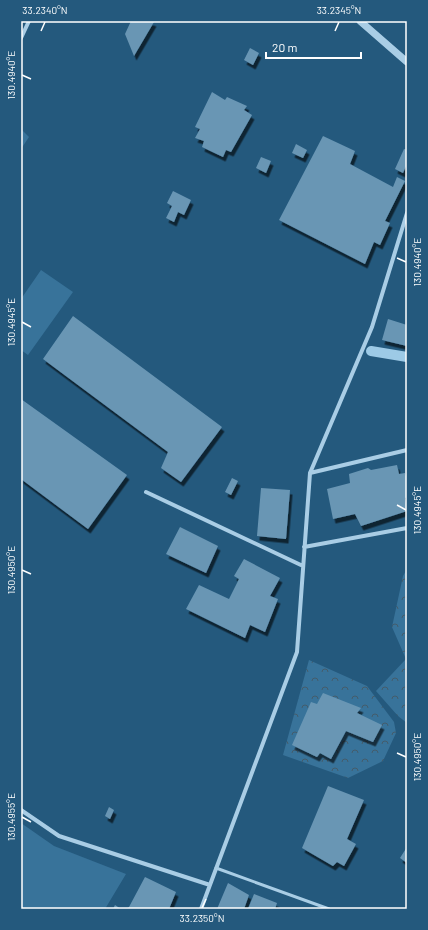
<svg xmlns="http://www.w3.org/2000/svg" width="428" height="930" font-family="Barlow,sans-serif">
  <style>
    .green { fill: #38739a }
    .forest { fill: url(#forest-crowns) }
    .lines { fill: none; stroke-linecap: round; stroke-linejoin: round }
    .stream { stroke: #9dcae6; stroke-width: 10 }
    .building { fill: #6996b4; filter: url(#shadow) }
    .service { stroke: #a9cde5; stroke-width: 3 }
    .minor { stroke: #a9cde5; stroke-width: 4 }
    .tertiary { stroke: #a9cde5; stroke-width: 7 }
    .ticks { fill: none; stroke: #fff; stroke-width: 1.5 }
    .neatline { fill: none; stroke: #fff; stroke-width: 1.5 }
    .ticks-label { font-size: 10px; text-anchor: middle; fill: #fff }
  </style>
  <defs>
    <pattern id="forest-crowns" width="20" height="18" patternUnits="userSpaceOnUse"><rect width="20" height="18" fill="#38739a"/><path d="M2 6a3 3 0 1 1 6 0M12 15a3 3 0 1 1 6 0" fill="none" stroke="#445c6b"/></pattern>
    <filter id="shadow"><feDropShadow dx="2.5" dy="4.5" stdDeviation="0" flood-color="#0009"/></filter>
  </defs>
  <rect width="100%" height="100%" fill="#24597d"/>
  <!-- green -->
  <path class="green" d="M 21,129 L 29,137 L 21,149 Z
    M 41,270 L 73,292 L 28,355 L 21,350 L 21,299 Z
    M 21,823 L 54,846 L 126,874 L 105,909 L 21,909 Z"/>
  <!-- forest -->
  <path class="forest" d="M 407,569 L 407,723 L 398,716 L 376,691 L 406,659 L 392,627 L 403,576 Z
    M 309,660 L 367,686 L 394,722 L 396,733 L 383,761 L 348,778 L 283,755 Z"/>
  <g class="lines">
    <!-- stream -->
    <path class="stream" d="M 371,351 L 407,357"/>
  </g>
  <!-- building -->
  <path class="building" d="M 131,21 L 151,21 L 154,22 L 134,56 L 125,34 Z
    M 250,48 L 259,53 L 253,65 L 244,60 Z
    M 212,92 L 225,100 L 227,97 L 247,106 L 244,110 L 252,115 L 231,152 L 226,150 L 223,157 L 202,147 L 204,141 L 195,138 L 200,129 L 195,127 Z
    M 323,136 L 355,151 L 350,164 L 393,187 L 397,177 L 405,181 L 385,221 L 390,223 L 380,245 L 374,242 L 365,264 L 279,220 Z
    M 296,144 L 307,150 L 303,158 L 292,153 Z
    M 404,149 L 407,150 L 407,164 L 403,173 L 395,169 Z
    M 261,157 L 271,161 L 266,173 L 256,168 Z
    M 173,191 L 191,200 L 184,215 L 178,212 L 174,222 L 166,218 L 172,206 L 167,203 Z
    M 73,316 L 222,427 L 181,482 L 161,468 L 168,452 L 43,359 Z
    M 388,319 L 407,325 L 407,346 L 382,340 Z
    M 21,399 L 127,475 L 88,529 L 21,479 Z
    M 397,465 L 399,474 L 405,473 L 407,480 L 407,497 L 405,498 L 407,511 L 361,526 L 355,514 L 333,519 L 327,489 L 350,483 L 349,474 L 368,468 L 371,470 Z
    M 232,478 L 238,481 L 231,495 L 225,492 Z
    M 261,488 L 290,490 L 286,539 L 257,536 Z
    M 180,527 L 218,546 L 206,573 L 166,554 Z
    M 244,559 L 280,578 L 270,596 L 278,599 L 265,632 L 250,625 L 245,638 L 186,609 L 199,585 L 229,599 L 239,579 L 234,576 Z
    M 323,693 L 361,708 L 357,713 L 382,725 L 373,742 L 346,731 L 331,759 L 320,753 L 317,757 L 292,745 L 311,702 L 317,704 Z
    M 328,786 L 364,800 L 347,839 L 356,844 L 344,866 L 337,862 L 333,866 L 302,848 Z
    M 109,807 L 114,810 L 110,819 L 105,816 Z
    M 407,847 L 407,863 L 400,858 Z
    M 145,877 L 176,892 L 169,909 L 126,909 L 129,907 Z
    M 228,883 L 249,895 L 244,909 L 217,909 Z
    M 254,894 L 277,903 L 275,909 L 248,909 Z
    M 115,905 L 121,909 L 113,909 Z"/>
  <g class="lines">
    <!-- service -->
    <path class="service" d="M 216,868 L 329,909"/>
    <!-- minor -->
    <path class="minor" d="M 21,38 L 29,21
      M 310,473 L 407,450
      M 146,492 L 303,566
      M 304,547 L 407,528
      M 21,810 L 59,836 L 210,885
      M 201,909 L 297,652 L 310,473 L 372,327 L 407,213"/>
    <!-- tertiary -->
    <path class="tertiary" d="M 360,21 L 407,62"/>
  </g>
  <!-- ticks -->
  <path class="ticks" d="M 41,31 L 45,22M 335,31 L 339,22M 22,75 L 31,79M 397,258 L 406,262M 22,322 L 31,327M 397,505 L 406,510M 22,570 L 31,574M 397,753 L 406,757M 22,817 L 31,822M 202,908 L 206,899"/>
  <!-- border -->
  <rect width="428" height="930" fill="none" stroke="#24597d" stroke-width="44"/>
  <!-- scale -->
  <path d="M266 52v6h95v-6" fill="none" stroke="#ffffff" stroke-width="2"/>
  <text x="272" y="52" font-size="12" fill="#ffffff" stroke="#24597d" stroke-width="3" paint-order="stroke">20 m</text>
  <rect x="22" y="22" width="384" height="886" class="neatline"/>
  <g class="ticks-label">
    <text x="45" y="14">33.2340°N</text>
    <text x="339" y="14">33.2345°N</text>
    <text transform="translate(11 75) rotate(-90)" y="4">130.4940°E</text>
    <text transform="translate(417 262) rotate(-90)" y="4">130.4940°E</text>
    <text transform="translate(11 322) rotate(-90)" y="4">130.4945°E</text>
    <text transform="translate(417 510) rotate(-90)" y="4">130.4945°E</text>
    <text transform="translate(11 570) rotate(-90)" y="4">130.4950°E</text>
    <text transform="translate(417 757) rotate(-90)" y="4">130.4950°E</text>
    <text transform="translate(11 817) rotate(-90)" y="4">130.4955°E</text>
    <text x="202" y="922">33.2350°N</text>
  </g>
</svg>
